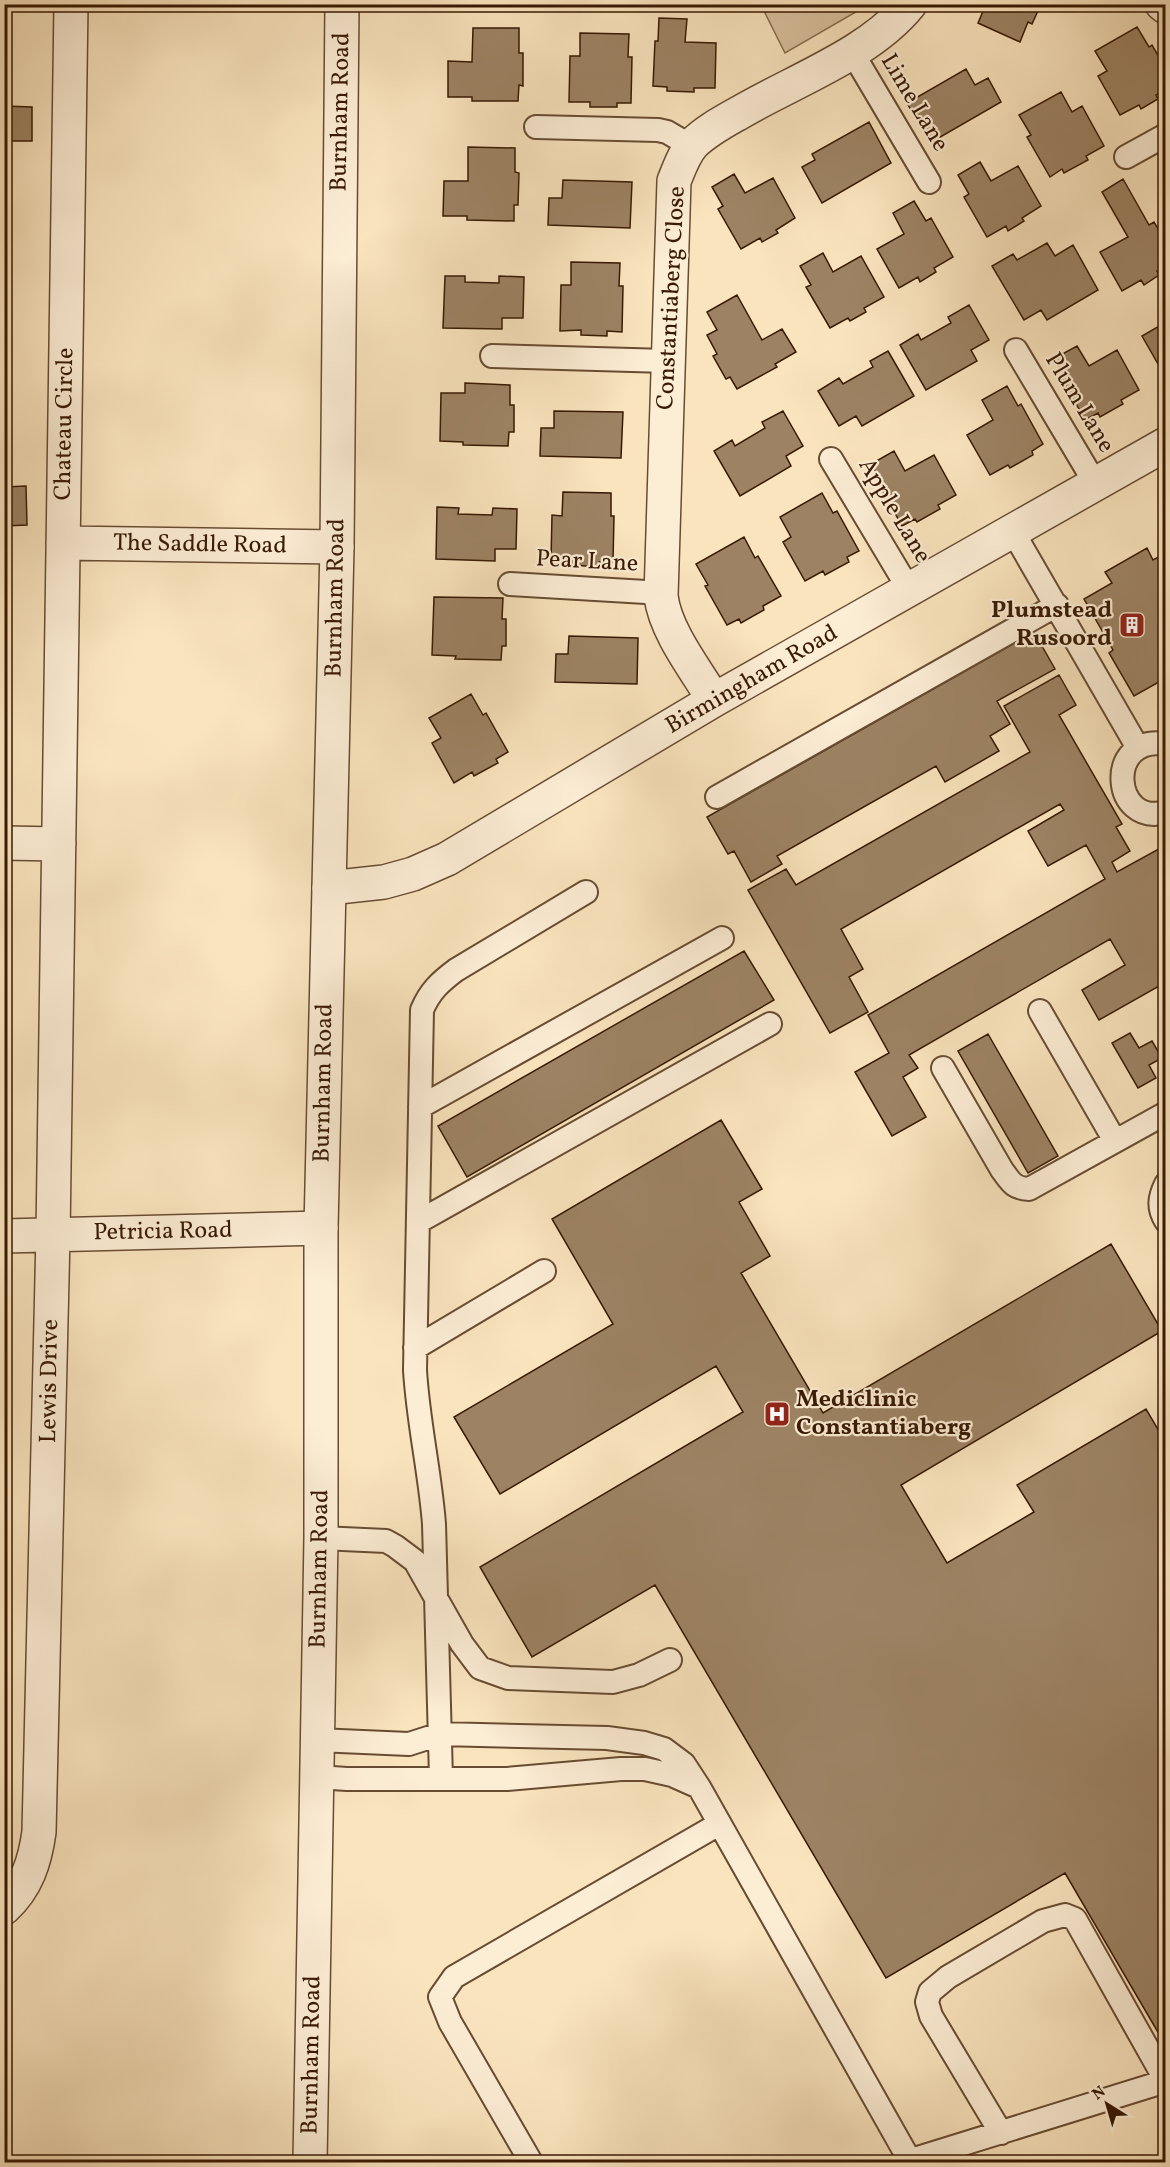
<svg xmlns="http://www.w3.org/2000/svg" width="1170" height="2167" font-family="Vollkorn,serif">
  <style>
    .green { fill: #d9c19e; stroke: #886d50; stroke-width: 1.5 }
    .building { fill: #9d8364; stroke: #381903; stroke-width: 1.5 }
    .lines { fill: none; stroke-linecap: round; stroke-linejoin: round }
    .service-casing { stroke: #684c32; stroke-width: 26 }
    .minor-casing { stroke: #684c32; stroke-width: 36 }
    .tertiary-casing { stroke: #684c32; stroke-width: 36 }
    .service { stroke: #fcedd5; stroke-width: 22 }
    .minor { stroke: #fcedd5; stroke-width: 33 }
    .tertiary { stroke: #fcedd5; stroke-width: 33 }
    .labels { text-anchor: middle; dominant-baseline: central; stroke-width: 4.5; stroke-linejoin: round; paint-order: stroke }
    .street-label { font-size: 24px; fill: #381903; stroke: #fcedd5 }
    .poi-label { font-size: 24px; font-weight: bold; fill: #381903; stroke: #fcedd5; text-anchor: end }
  </style>
  <rect width="100%" height="100%" fill="#fae4be"/>
  <filter id="stains"><feTurbulence type="fractalNoise" baseFrequency=".00333" numOctaves="4"/><feColorMatrix values="0 0 0 0 .2 0 0 0 0 .09 0 0 0 0 .02 0 0 0 .5 -.17"/></filter>
  <radialGradient id="worn" r=".72"><stop offset=".6" stop-color="#630" stop-opacity="0"/><stop offset="1" stop-color="#630" stop-opacity=".3"/></radialGradient>
  <!-- green -->
  <path class="green" d="M 761,5 L 761,4 L 868,5 L 785,53 Z"/>
  <!-- building -->
  <path class="building" d="M 986,4 L 1041,4 L 1032,24 L 1028,22 L 1020,42 L 978,23 Z
    M 659,18 L 687,19 L 685,42 L 716,43 L 715,88 L 694,88 L 694,92 L 667,91 L 667,87 L 653,86 L 655,41 L 658,41 Z
    M 1137,27 L 1149,47 L 1152,45 L 1166,69 L 1166,90 L 1156,95 L 1158,99 L 1141,109 L 1139,105 L 1120,115 L 1098,76 L 1107,71 L 1095,51 Z
    M 473,28 L 519,28 L 519,53 L 523,53 L 523,86 L 519,85 L 518,101 L 472,101 L 472,97 L 448,97 L 448,61 L 472,62 Z
    M 580,33 L 629,34 L 628,57 L 632,57 L 631,103 L 617,103 L 617,107 L 590,107 L 590,102 L 569,102 L 570,56 L 580,56 Z
    M 966,69 L 975,85 L 988,78 L 1001,102 L 930,143 L 907,103 Z
    M 1061,92 L 1072,112 L 1082,106 L 1104,146 L 1086,156 L 1088,160 L 1064,173 L 1062,169 L 1050,177 L 1027,137 L 1031,135 L 1019,115 Z
    M 4,106 L 32,107 L 32,141 L 4,141 Z
    M 869,122 L 891,163 L 822,203 L 802,167 L 815,160 L 812,154 Z
    M 468,147 L 515,148 L 515,172 L 519,173 L 518,205 L 514,205 L 514,221 L 467,220 L 467,216 L 443,216 L 444,181 L 468,181 Z
    M 980,162 L 991,181 L 1018,166 L 1041,206 L 1022,218 L 1024,221 L 1008,231 L 1006,226 L 987,237 L 964,197 L 969,194 L 958,175 Z
    M 734,174 L 745,193 L 773,178 L 795,218 L 776,230 L 778,233 L 762,242 L 760,238 L 741,249 L 718,209 L 723,206 L 712,187 Z
    M 4,177 L 8,177 L 6,232 L 4,232 Z
    M 1123,179 L 1149,225 L 1154,222 L 1166,242 L 1166,267 L 1157,271 L 1159,275 L 1144,285 L 1141,280 L 1122,291 L 1100,252 L 1128,237 L 1102,192 Z
    M 563,180 L 632,182 L 630,228 L 548,225 L 549,198 L 562,198 Z
    M 914,201 L 926,221 L 931,218 L 953,257 L 934,268 L 936,272 L 920,282 L 918,277 L 899,288 L 877,249 L 904,234 L 893,213 Z
    M 1047,243 L 1055,256 L 1073,245 L 1098,290 L 1047,320 L 1041,310 L 1024,320 L 992,266 L 1013,254 L 1017,260 Z
    M 823,253 L 833,272 L 861,256 L 884,297 L 864,308 L 866,312 L 850,321 L 848,318 L 830,328 L 806,287 L 811,285 L 800,266 Z
    M 571,262 L 620,263 L 619,286 L 623,286 L 622,332 L 607,331 L 607,336 L 581,335 L 581,330 L 560,331 L 561,285 L 571,285 Z
    M 445,276 L 465,276 L 465,282 L 499,283 L 499,276 L 524,277 L 523,318 L 502,318 L 502,329 L 443,328 Z
    M 737,295 L 762,340 L 782,329 L 796,352 L 775,364 L 777,367 L 737,389 L 730,377 L 726,379 L 713,356 L 717,354 L 707,335 L 717,330 L 707,312 Z
    M 969,305 L 989,340 L 971,350 L 977,361 L 926,390 L 900,345 L 918,334 L 921,340 L 951,323 L 948,317 Z
    M 1166,322 L 1166,378 L 1142,336 Z
    M 1077,346 L 1089,366 L 1117,350 L 1139,390 L 1121,400 L 1123,404 L 1100,417 L 1098,413 L 1085,420 L 1063,380 L 1066,379 L 1055,358 Z
    M 888,351 L 914,396 L 862,426 L 856,416 L 839,426 L 818,391 L 839,378 L 843,384 L 873,367 L 870,361 Z
    M 465,383 L 510,385 L 510,405 L 514,405 L 514,432 L 509,432 L 508,446 L 463,445 L 463,442 L 440,441 L 441,393 L 465,393 Z
    M 1007,386 L 1018,406 L 1021,404 L 1043,444 L 1032,451 L 1033,455 L 1010,468 L 1008,465 L 990,475 L 967,435 L 993,420 L 982,400 Z
    M 554,411 L 623,412 L 621,458 L 540,456 L 541,428 L 554,428 Z
    M 783,411 L 803,446 L 786,456 L 791,466 L 740,496 L 714,451 L 732,440 L 735,446 L 765,428 L 762,422 Z
    M 894,451 L 905,471 L 934,455 L 956,495 L 938,505 L 940,509 L 917,522 L 915,519 L 902,526 L 880,486 L 883,484 L 871,464 Z
    M 26,486 L 27,525 L 4,526 L 4,487 Z
    M 563,492 L 611,493 L 611,516 L 614,516 L 613,562 L 599,562 L 599,567 L 572,565 L 572,561 L 551,560 L 552,515 L 562,516 Z
    M 822,493 L 833,513 L 837,511 L 859,551 L 847,557 L 849,562 L 825,575 L 823,571 L 805,581 L 783,542 L 791,537 L 780,517 Z
    M 437,507 L 459,508 L 458,514 L 492,515 L 493,508 L 517,509 L 516,549 L 495,549 L 495,561 L 436,559 Z
    M 744,537 L 755,558 L 758,556 L 781,596 L 763,606 L 764,610 L 741,623 L 739,619 L 727,625 L 705,586 L 708,585 L 696,564 Z
    M 1147,548 L 1153,560 L 1166,553 L 1166,678 L 1134,696 L 1109,653 L 1113,650 L 1084,599 L 1112,583 L 1105,572 Z
    M 434,597 L 503,598 L 502,619 L 506,619 L 506,646 L 502,646 L 501,660 L 455,659 L 456,656 L 432,655 Z
    M 1034,632 L 1055,669 L 997,701 L 1010,724 L 990,736 L 999,751 L 945,782 L 936,766 L 777,856 L 782,864 L 751,882 L 734,851 L 728,854 L 707,817 Z
    M 569,636 L 638,638 L 637,684 L 555,682 L 556,654 L 568,654 Z
    M 1059,675 L 1076,705 L 1059,715 L 1122,824 L 1116,827 L 1130,851 L 1112,862 L 1117,872 L 1166,845 L 1166,908 L 1159,912 L 1166,924 L 1166,997 L 1159,986 L 1099,1020 L 1082,990 L 1125,965 L 1110,939 L 909,1055 L 918,1068 L 903,1077 L 926,1117 L 892,1136 L 855,1072 L 889,1053 L 868,1015 L 1105,879 L 1086,845 L 1048,866 L 1028,831 L 1064,810 L 1060,804 L 841,929 L 863,969 L 849,977 L 868,1012 L 830,1033 L 748,890 L 786,869 L 796,885 L 1030,752 L 1004,706 Z
    M 471,694 L 483,715 L 486,713 L 508,752 L 496,759 L 498,763 L 474,776 L 472,772 L 454,783 L 432,743 L 441,738 L 429,718 Z
    M 744,951 L 774,1000 L 467,1177 L 438,1126 Z
    M 1130,1033 L 1139,1048 L 1152,1041 L 1162,1058 L 1149,1065 L 1156,1078 L 1138,1088 L 1112,1043 Z
    M 988,1034 L 1058,1156 L 1028,1173 L 958,1051 Z
    M 721,1120 L 762,1189 L 739,1202 L 770,1256 L 741,1273 L 823,1413 L 1111,1244 L 1162,1331 L 901,1485 L 947,1563 L 1034,1512 L 1017,1485 L 1146,1409 L 1166,1443 L 1166,2030 L 1159,2034 L 1065,1873 L 886,1978 L 655,1585 L 532,1657 L 480,1567 L 743,1412 L 716,1366 L 500,1494 L 454,1417 L 613,1324 L 552,1219 Z"/>
  <g class="lines">
    <!-- service casing -->
    <g class="service-casing">
      <path id="service" d="M 852,52 L 929,182
        M 536,127 L 658,130 L 667,132 L 691,146
        M 1126,157 L 1166,135
        M 1016,350 L 1095,483
        M 492,356 L 667,361
        M 831,459 L 910,591
        M 1012,530 L 1138,748
        M 510,584 L 646,592 L 661,596
        M 1166,744 C 1104,734 1112,828 1166,812
        M 717,797 L 1057,605
        M 1040,1011 L 1115,1141
        M 943,1068 L 1002,1170 C 1011,1182 1013,1188 1029,1189 L 1166,1113
        M 420,1107 L 722,938
        M 1166,1184 C 1159,1198 1158,1208 1166,1221
        M 418,1222 L 770,1024
        M 415,1348 L 544,1271
        M 321,1538 L 386,1541 L 395,1546 L 415,1561 L 462,1644 L 480,1668 L 508,1678 L 613,1682 L 639,1675 L 670,1660
        M 317,1740 L 409,1744 L 440,1734 L 607,1738 L 644,1743 L 664,1749 L 684,1764 L 699,1787 L 910,2161
        M 317,1777 L 347,1779 L 507,1779 L 621,1769 L 645,1769 L 672,1775 L 699,1787
        M 441,1778 L 434,1524 C 430,1472 418,1422 415,1370 L 422,1010 C 430,991 440,982 456,970 L 586,892
        M 531,2162 L 450,2022 L 440,1997 L 454,1977 L 719,1824
        M 905,2162 L 1166,2081 L 1075,1919 L 1065,1915 L 1043,1921 L 948,1977 L 930,1992 L 927,2002 L 931,2016 L 1001,2133"/>
    </g>
    <!-- minor casing -->
    <g class="minor-casing">
      <path id="minor" d="M 1162,4 L 1166,7
        M 63,543 L 337,547
        M 714,700 C 696,670 665,631 661,596 L 674,181 C 679,169 684,154 693,144 C 706,131 723,122 739,113 C 793,81 870,54 910,4
        M 4,843 L 59,844
        M 329,888 L 384,882 L 413,874 L 447,859 L 714,700 L 1166,444
        M 4,1236 L 321,1228
        M 4,1908 C 27,1887 35,1861 39,1832 L 53,1235 L 71,4"/>
    </g>
    <!-- tertiary casing -->
    <g class="tertiary-casing">
      <path id="tertiary" d="M 310,2162 L 321,1538 L 321,1228 L 337,547 L 342,4"/>
    </g>
    <!-- service -->
    <use href="#service" class="service"/>
    <!-- minor -->
    <use href="#minor" class="minor"/>
    <!-- tertiary -->
    <use href="#tertiary" class="tertiary"/>
  </g>
  <!-- icons -->
  <defs>
    <g id="building-square" transform="scale(1.35)"><rect x="-9" y="-9" width="18" height="18" rx="4" fill="#8f2418" stroke="#fcedd5"/><path d="M-4-6H4V6H1V3H-1V6H-4ZM-2.5-4.3h1.7v1.8h-1.7ZM.8-4.3h1.7v1.8H.8ZM-2.5-1h1.7V.8h-1.7ZM.8-1h1.7V.8H.8Z" fill="#fff"/></g>
    <g id="hospital-square" transform="scale(1.35)"><rect x="-9" y="-9" width="18" height="18" rx="4" fill="#8f2418" stroke="#fcedd5"/><path d="M-5-5h3v3.5h4V-5h3V5h-3V1.5h-4V5h-3Z" fill="#fff"/></g>
  </defs>
  <g fill-rule="evenodd">
    <use href="#building-square" x="1132" y="625"/>
    <use href="#hospital-square" x="777" y="1414"/>
  </g>
  <g class="labels">
    <!-- street labels -->
    <g class="street-label">
      <text transform="translate(914 103) rotate(59)">Lime Lane</text>
      <text transform="translate(341 112) rotate(-89)">Burnham Road</text>
      <text transform="translate(672 298) rotate(-87)">Constantiaberg Close</text>
      <text transform="translate(1079 403) rotate(59)">Plum Lane</text>
      <text transform="translate(65 424) rotate(-89)">Chateau Circle</text>
      <text transform="translate(894 511) rotate(59)">Apple Lane</text>
      <text transform="translate(200 545) rotate(1)">The Saddle Road</text>
      <text transform="translate(587 562) rotate(3)">Pear Lane</text>
      <text transform="translate(336 598) rotate(-89)">Burnham Road</text>
      <text transform="translate(752 680) rotate(-30)">Birmingham Road</text>
      <text transform="translate(324 1083) rotate(-89)">Burnham Road</text>
      <text transform="translate(163 1232) rotate(-1)">Petricia Road</text>
      <text transform="translate(50 1381) rotate(-89)">Lewis Drive</text>
      <text transform="translate(320 1569) rotate(-89)">Burnham Road</text>
      <text transform="translate(312 2055) rotate(-89)">Burnham Road</text>
    </g>
    <!-- poi labels -->
    <g class="poi-label">
      <text x="1112" y="611">Plumstead<tspan x="1112" dy="28">Rusoord</tspan></text>
      <text x="796" y="1400" text-anchor="start">Mediclinic<tspan x="796" dy="28">Constantiaberg</tspan></text>
    </g>
  </g>
  <!-- margin -->
  <rect width="1170" height="2167" fill="none" stroke="#fae4be" stroke-width="24"/>
  <rect x="6" y="6" width="1158" height="2155" fill="none" stroke="#381903" stroke-width="3"/>
  <rect x="12" y="12" width="1146" height="2143" fill="none" stroke="#381903" stroke-width="1.5"/>
  <!-- north arrow -->
  <g transform="translate(1107 2104) rotate(323)" stroke="#fcedd5" stroke-width="4.5" paint-order="stroke">
  <path d="M0-4.5L10 22L0 15L-10 22Z" fill="#381903"/>
  <text y="-9" font-size="16" font-weight="bold" text-anchor="middle" fill="#381903">N</text>
  </g>
  <rect width="100%" height="100%" filter="url(#stains)"/>
  <rect width="100%" height="100%" fill="url(#worn)"/>
</svg>
